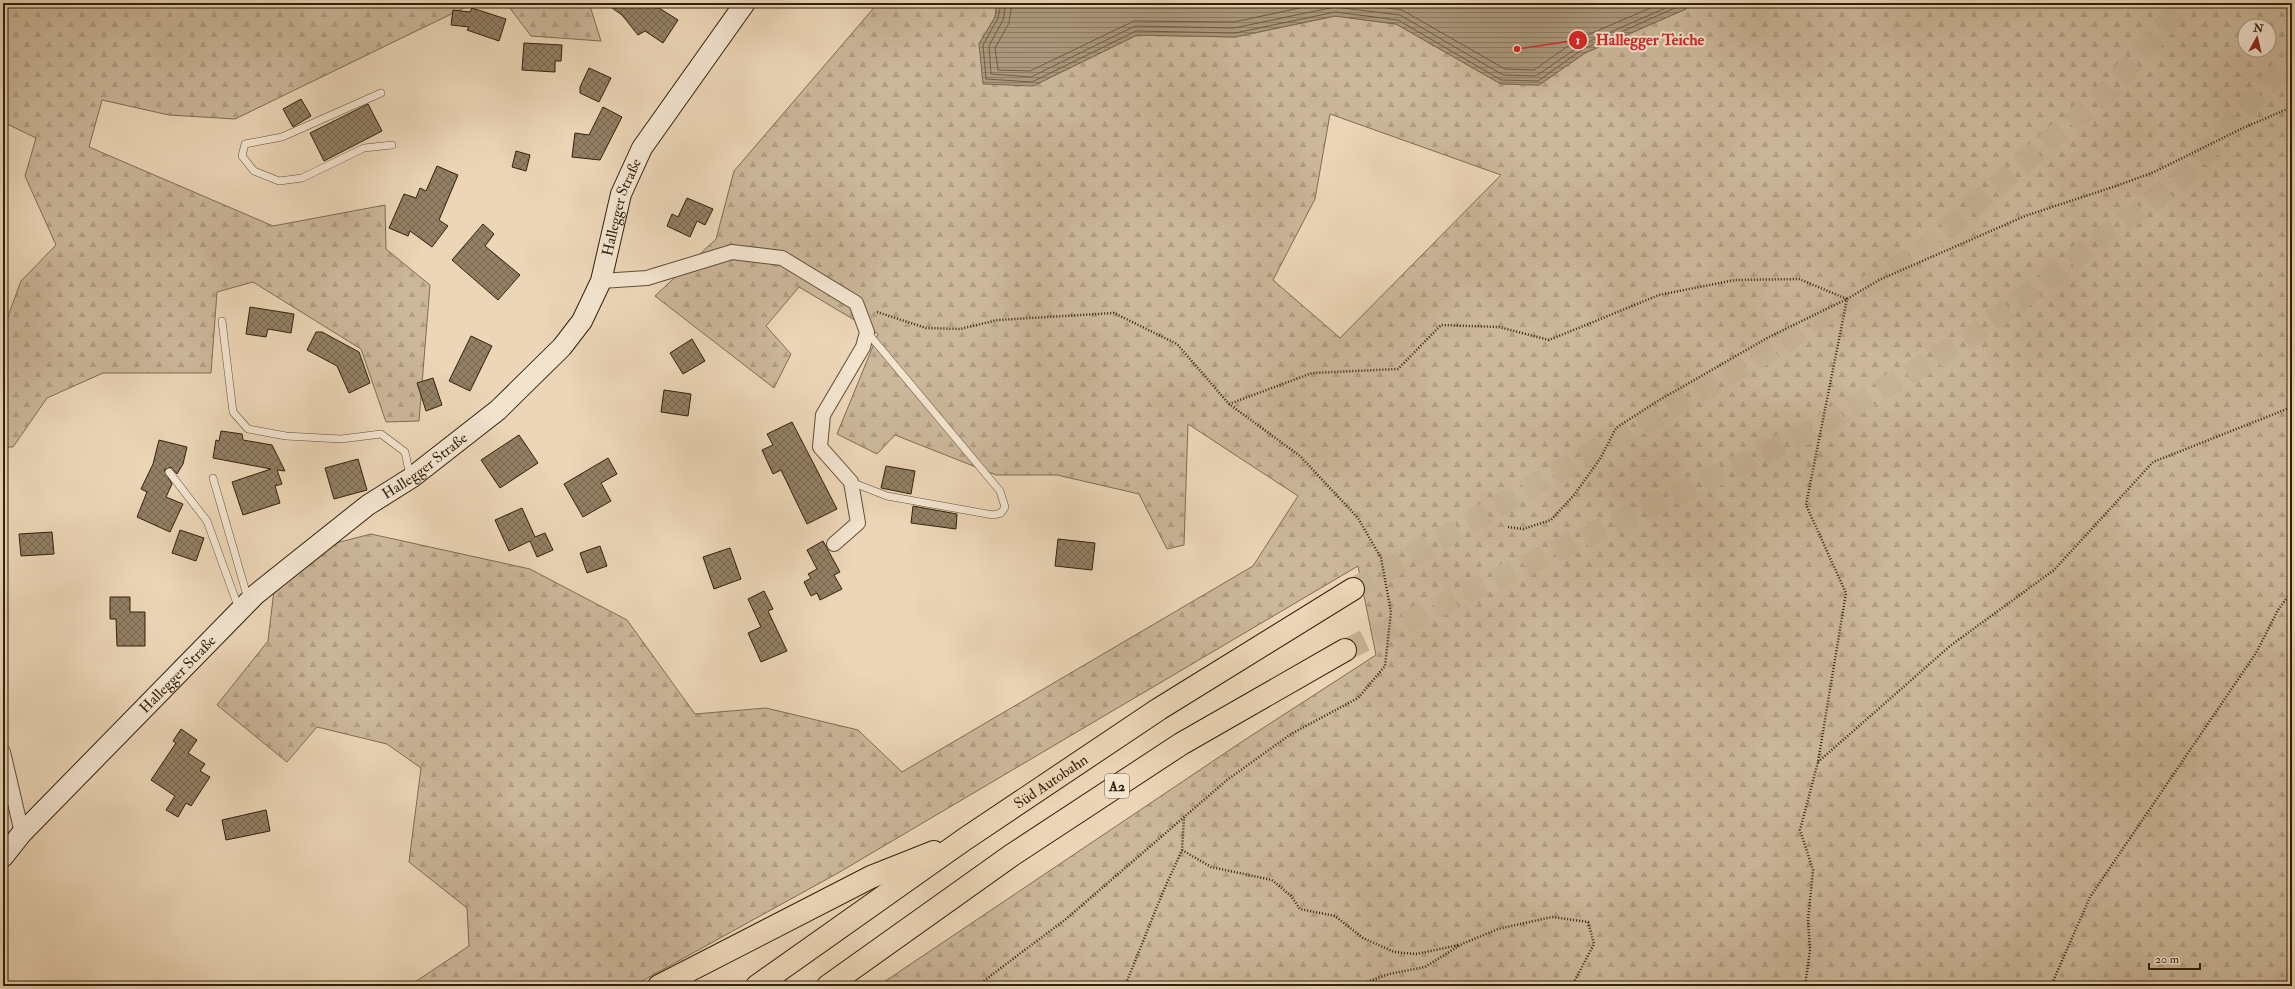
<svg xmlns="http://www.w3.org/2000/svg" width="2295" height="989" font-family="'IM FELL Double Pica',serif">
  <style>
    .forest { fill: url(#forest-firs); stroke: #7e6c52; fill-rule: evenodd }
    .water { fill: url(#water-rules); stroke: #7a684f }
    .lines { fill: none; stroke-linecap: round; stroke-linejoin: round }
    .shore { stroke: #6e5c44; stroke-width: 1 }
    .building { fill: url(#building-cross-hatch); stroke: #30210b }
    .motorway-tunnel { stroke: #c6b295; stroke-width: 22; stroke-dasharray: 22 11; stroke-linecap: butt }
    .service-casing { stroke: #5f4e36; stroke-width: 8 }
    .minor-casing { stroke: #5f4e36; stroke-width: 16 }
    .secondary-casing { stroke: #30210b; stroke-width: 22 }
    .motorway-casing { stroke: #30210b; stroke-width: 24 }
    .path { stroke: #30210b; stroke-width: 2.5; stroke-dasharray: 1 2; stroke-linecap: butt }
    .service { stroke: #f3e4d0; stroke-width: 7 }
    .minor { stroke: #f3e4d0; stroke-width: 14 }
    .secondary { stroke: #f3e4d0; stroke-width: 20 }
    .motorway { stroke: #ecd6b7; stroke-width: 22 }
    .labels { text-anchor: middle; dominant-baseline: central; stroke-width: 4; stroke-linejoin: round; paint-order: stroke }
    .shield { fill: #f3e4d0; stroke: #6a5c46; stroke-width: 1 }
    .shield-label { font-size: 14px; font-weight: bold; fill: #30210b }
    .street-label { font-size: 15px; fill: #30210b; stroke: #f3e4d0 }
    .leader { fill: none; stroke: #d62828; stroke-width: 1.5 }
    .callout-dot { fill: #d62828; stroke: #f3e4d0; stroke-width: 1.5 }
    .mark-label { font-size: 12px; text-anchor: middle; font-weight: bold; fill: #fff }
    .callout-label { font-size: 16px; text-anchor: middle; font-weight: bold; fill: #d62828; stroke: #f3e4d0; stroke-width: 4; stroke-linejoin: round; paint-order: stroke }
  </style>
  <defs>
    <pattern id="forest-firs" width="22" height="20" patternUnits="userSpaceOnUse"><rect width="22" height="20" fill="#ccb79a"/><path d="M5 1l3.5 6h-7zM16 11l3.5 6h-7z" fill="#b09d83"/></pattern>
    <pattern id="water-rules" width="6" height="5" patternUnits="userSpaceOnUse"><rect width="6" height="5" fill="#ac987d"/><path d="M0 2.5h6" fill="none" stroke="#8c7c65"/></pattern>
    <pattern id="building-cross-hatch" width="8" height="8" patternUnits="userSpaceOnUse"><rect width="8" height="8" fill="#927f64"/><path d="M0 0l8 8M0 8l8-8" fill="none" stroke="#786851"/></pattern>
  </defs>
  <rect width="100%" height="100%" fill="#ecd6b7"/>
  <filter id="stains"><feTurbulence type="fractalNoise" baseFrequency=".005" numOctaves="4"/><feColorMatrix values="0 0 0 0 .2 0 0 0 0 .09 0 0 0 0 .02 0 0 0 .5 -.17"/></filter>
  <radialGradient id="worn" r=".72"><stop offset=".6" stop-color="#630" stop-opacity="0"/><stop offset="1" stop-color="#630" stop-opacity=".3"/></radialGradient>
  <!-- forest -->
  <path class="forest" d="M 3,3 L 474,3 L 235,119 L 169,115 L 102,100 L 89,147 L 273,226 L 385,205 L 386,249 L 430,285 L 419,421 L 386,422 L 361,349 L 253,282 L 217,292 L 211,373 L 103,373 L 47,398 L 13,447 L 3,447 L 3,330 L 21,281 L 56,245 L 25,176 L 36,138 L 3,122 Z
    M 506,3 L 589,3 L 601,41 L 531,36 Z
    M 878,3 L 997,3 L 995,17 L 979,44 L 1033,86 L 1137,35 L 1235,37 L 1335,16 L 1396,24 L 1501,84 L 1539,85 L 1585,53 L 1686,9 L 1691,3 L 2292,3 L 2292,986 L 878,986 L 1246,739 L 1376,655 L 1358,566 L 838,873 L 633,986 L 409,986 L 469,946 L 467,908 L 409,862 L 421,768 L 387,744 L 317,727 L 287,762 L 217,705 L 268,641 L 274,590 L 336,543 L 371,534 L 530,569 L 627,620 L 695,714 L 766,708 L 858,730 L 902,772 L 1253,566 L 1298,496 L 1188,424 L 1184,545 L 1167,549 L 1139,494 L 1057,475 L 996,475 L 895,435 L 877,454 L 837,434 L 878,334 L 799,287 L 766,326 L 791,354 L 774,388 L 655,296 L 716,239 L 734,171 ZM 2245,26 L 2269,26 L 2269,50 L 2245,50 ZM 1330,114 L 1501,175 L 1340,338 L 1273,280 L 1315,199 Z"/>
  <!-- water -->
  <path class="water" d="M 997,3 L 1691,3 L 1686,9 L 1585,53 L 1539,85 L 1501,84 L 1396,24 L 1335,16 L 1235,37 L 1137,35 L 1033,86 L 983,84 L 979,44 L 995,17 Z"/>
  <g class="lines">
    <!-- shore -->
    <path class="shore" d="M 1001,3 L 998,18 L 983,45 L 986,79 L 1032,82 L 1136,31 L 1235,33 L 1335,12 L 1398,20 L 1501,80 L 1538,81 L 1583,49 L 1686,3
      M 1006,3 L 1003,20 L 989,46 L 991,74 L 1031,77 L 1135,26 L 1234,28 L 1335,7 L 1400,15 L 1503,75 L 1536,76 L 1581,45 L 1677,3
      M 1012,3 L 1009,23 L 995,48 L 998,70 L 1030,71 L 1134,21 L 1234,22 L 1323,3
      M 1353,3 L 1402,10 L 1505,69 L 1534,70 L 1578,39 L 1662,3"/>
  </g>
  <!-- building -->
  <path class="building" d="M 605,3 L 651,3 L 678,20 L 663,43 L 645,31 L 638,35 L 622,15 Z
    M 472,8 L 506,19 L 499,41 L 467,30 L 469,27 L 451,25 L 453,10 L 470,12 Z
    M 524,43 L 562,45 L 561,61 L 555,61 L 555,72 L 522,70 Z
    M 589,68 L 611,78 L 599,102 L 580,93 L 580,87 Z
    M 301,99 L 311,116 L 293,127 L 283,109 Z
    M 368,104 L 382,131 L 324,161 L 310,133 Z
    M 603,107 L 622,117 L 600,160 L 572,157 L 575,133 L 589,135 Z
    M 516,151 L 530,155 L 526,171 L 512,167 Z
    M 437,166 L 458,175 L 439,220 L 448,226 L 432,247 L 410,231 L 408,236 L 389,228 L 404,194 L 416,198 L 420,188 L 426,191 Z
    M 687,198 L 713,209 L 705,225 L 697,221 L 690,237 L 667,226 L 672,214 L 678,217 Z
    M 483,224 L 494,234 L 485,246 L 520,275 L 498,300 L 452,260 Z
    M 250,307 L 294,314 L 291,333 L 268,329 L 266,337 L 246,334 Z
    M 316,332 L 322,332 L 359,352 L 370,383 L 349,393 L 337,366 L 307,350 Z
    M 471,336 L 492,346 L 470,391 L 449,381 Z
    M 692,339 L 705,361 L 683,374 L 670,353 Z
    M 433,378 L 442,405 L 426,411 L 417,383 Z
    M 664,390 L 691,394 L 688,416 L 661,412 Z
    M 792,422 L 837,509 L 807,524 L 781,470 L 773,474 L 762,450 L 773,445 L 767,434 Z
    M 221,431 L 242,434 L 243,440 L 272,445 L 285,471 L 277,470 L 282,484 L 275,486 L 280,503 L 243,515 L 232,482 L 271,469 L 213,458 L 216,440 L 219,441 Z
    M 519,435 L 538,463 L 500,488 L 481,460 Z
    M 159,440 L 187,447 L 183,464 L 177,474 L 171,467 L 164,470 L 172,484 L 166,497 L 183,504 L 170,532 L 137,517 L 147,492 L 141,489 L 153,464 Z
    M 608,458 L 617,474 L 601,483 L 611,501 L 583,517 L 564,484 Z
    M 358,459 L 367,490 L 334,499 L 325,468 Z
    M 886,466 L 915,471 L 911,494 L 881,488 Z
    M 913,506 L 957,514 L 956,529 L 911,523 Z
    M 522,508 L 535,537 L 545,533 L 553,550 L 537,557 L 530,541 L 509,551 L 495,520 Z
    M 180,530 L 204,538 L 196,561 L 172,553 Z
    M 52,532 L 54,554 L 21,556 L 19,534 Z
    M 1058,539 L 1095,543 L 1092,570 L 1055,566 Z
    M 823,541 L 840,572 L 834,575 L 842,589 L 820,600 L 817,593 L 811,596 L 804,582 L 811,578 L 808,574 L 817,569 L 807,550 Z
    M 600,546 L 607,566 L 587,573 L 580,553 Z
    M 730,548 L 741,579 L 714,589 L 703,557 Z
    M 764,591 L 773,609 L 768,611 L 787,651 L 761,662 L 748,633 L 761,627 L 748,599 Z
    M 110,597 L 130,597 L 130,612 L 145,612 L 145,646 L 117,646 L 116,619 L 110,619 Z
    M 181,729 L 197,740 L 188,753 L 205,764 L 200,771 L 210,777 L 191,806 L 186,803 L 178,817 L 166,810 L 175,796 L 151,780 L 176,743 L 173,741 Z
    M 266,810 L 270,831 L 226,840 L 222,820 Z"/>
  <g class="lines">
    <!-- motorway-tunnel -->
    <path class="motorway-tunnel" d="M 1353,589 L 1773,349 L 1913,257 L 2110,89 L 2184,3
      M 1345,650 L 1813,430 L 1966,340 L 2178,181 L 2292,59"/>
    <!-- service casing -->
    <g class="service-casing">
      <path id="service" d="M 381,93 L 282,137 L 245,144 L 242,156 L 254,171 L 279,181 L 302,178 L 364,148 L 392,145
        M 222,321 L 233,412 L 248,429 L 286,436 L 341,439 L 381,434 L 405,452 L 410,476
        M 169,472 L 207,521 L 239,609
        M 213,478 L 248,599
        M 851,482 L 887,496 L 993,515 L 1001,513 L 1005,507 L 1000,491 L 867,332"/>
    </g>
    <!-- minor casing -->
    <g class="minor-casing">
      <path id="minor" d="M 601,281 L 647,278 L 732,252 L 782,258 L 856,303 L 867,332 L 863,347 L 823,415 L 820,447 L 851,482 L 858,523 L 834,544
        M 3,752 L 22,833"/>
    </g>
    <!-- secondary casing -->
    <g class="secondary-casing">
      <g id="secondary">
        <path id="s1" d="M 3,857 L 22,833 L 255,595 L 368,505 L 411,478 L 498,410 L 562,347 L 582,321 L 601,281 L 621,194 L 642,148 L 745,3"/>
      </g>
    </g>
    <!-- motorway casing -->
    <g class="motorway-casing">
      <g id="motorway">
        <path d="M 659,986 L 871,877 L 934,852"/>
        <path id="s2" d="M 757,986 L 965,839 L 1159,709 L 1353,589"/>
        <path d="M 828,986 L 1012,855 L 1181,744 L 1345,650"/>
      </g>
    </g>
    <!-- path -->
    <path class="path" d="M 877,312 L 926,328 L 960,329 L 998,320 L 1114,313 L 1177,344 L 1229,404 L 1300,456 L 1358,518 L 1381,558 L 1391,612 L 1385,666 L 1358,698 L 1291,734 L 1227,780 L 1066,919 L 977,986
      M 1229,404 L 1312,373 L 1398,369 L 1441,325 L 1499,327 L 1549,340 L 1659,295 L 1735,280 L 1799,279 L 1847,299 L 1806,505 L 1846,593 L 1818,762 L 1800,830 L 1813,870 L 1808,920 L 1810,950 L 1805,986
      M 1508,527 L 1523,529 L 1551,520 L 1574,495 L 1600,459 L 1616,428 L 1656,402 L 1769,337 L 1847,299 L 1879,280 L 2025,216 L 2116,186 L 2154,172 L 2243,128 L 2292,107
      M 1818,762 L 1950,646 L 2054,570 L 2153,462 L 2292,407
      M 1182,850 L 1211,867 L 1272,880 L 1291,896 L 1300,909 L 1335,916 L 1363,938 L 1394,952 L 1416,954 L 1459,945
      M 1125,986 L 1163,892 L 1182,850 L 1184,817
      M 1356,986 L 1389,974 L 1425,967 L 1462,944 L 1498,929 L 1552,917 L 1588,922 L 1594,944 L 1572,986
      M 2051,986 L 2090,897 L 2256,653 L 2278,610 L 2292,591"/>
    <!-- service -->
    <use href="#service" class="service"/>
    <!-- minor -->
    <use href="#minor" class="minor"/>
    <!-- secondary -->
    <use href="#secondary" class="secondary"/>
    <!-- motorway -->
    <use href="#motorway" class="motorway"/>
  </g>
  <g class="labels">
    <!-- shield labels -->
    <rect class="shield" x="1105" y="774" width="24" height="24" rx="3"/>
    <g class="shield-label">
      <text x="1117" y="786">A2</text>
    </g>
    <!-- street labels -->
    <g class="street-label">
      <text stroke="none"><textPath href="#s1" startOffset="913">Hallegger Straße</textPath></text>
      <text stroke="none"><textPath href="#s1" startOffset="577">Hallegger Straße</textPath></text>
      <text stroke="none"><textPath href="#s1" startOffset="253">Hallegger Straße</textPath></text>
      <text stroke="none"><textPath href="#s2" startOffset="358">Süd Autobahn</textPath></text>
    </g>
  </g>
  <!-- callouts -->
  <path class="leader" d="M1517 49L1578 40"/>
  <g class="callout-dot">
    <circle cx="1517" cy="49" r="4"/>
    <circle cx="1578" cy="40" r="10"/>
  </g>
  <g class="mark-label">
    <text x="1578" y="44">1</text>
  </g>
  <g class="callout-label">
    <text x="1650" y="45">Hallegger Teiche</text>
  </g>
  <!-- margin -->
  <rect width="2295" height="989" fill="none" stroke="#ecd6b7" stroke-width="16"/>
  <rect x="4" y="4" width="2287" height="981" fill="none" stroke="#30210b" stroke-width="2"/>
  <rect x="8" y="8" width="2279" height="973" fill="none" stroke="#30210b"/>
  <!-- north arrow -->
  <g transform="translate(2257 38) rotate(8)"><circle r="19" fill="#f3e4d0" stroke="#a59681"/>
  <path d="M0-3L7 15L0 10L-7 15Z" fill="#8f2418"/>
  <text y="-6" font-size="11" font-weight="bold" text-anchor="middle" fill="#30210b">N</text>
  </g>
  <!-- scale -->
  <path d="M2149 963v6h51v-6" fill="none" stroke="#30210b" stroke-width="2"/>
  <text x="2155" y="963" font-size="12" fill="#30210b" stroke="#f3e4d0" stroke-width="3" paint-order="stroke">20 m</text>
  <rect width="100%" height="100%" filter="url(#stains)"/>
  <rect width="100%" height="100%" fill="url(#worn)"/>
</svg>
